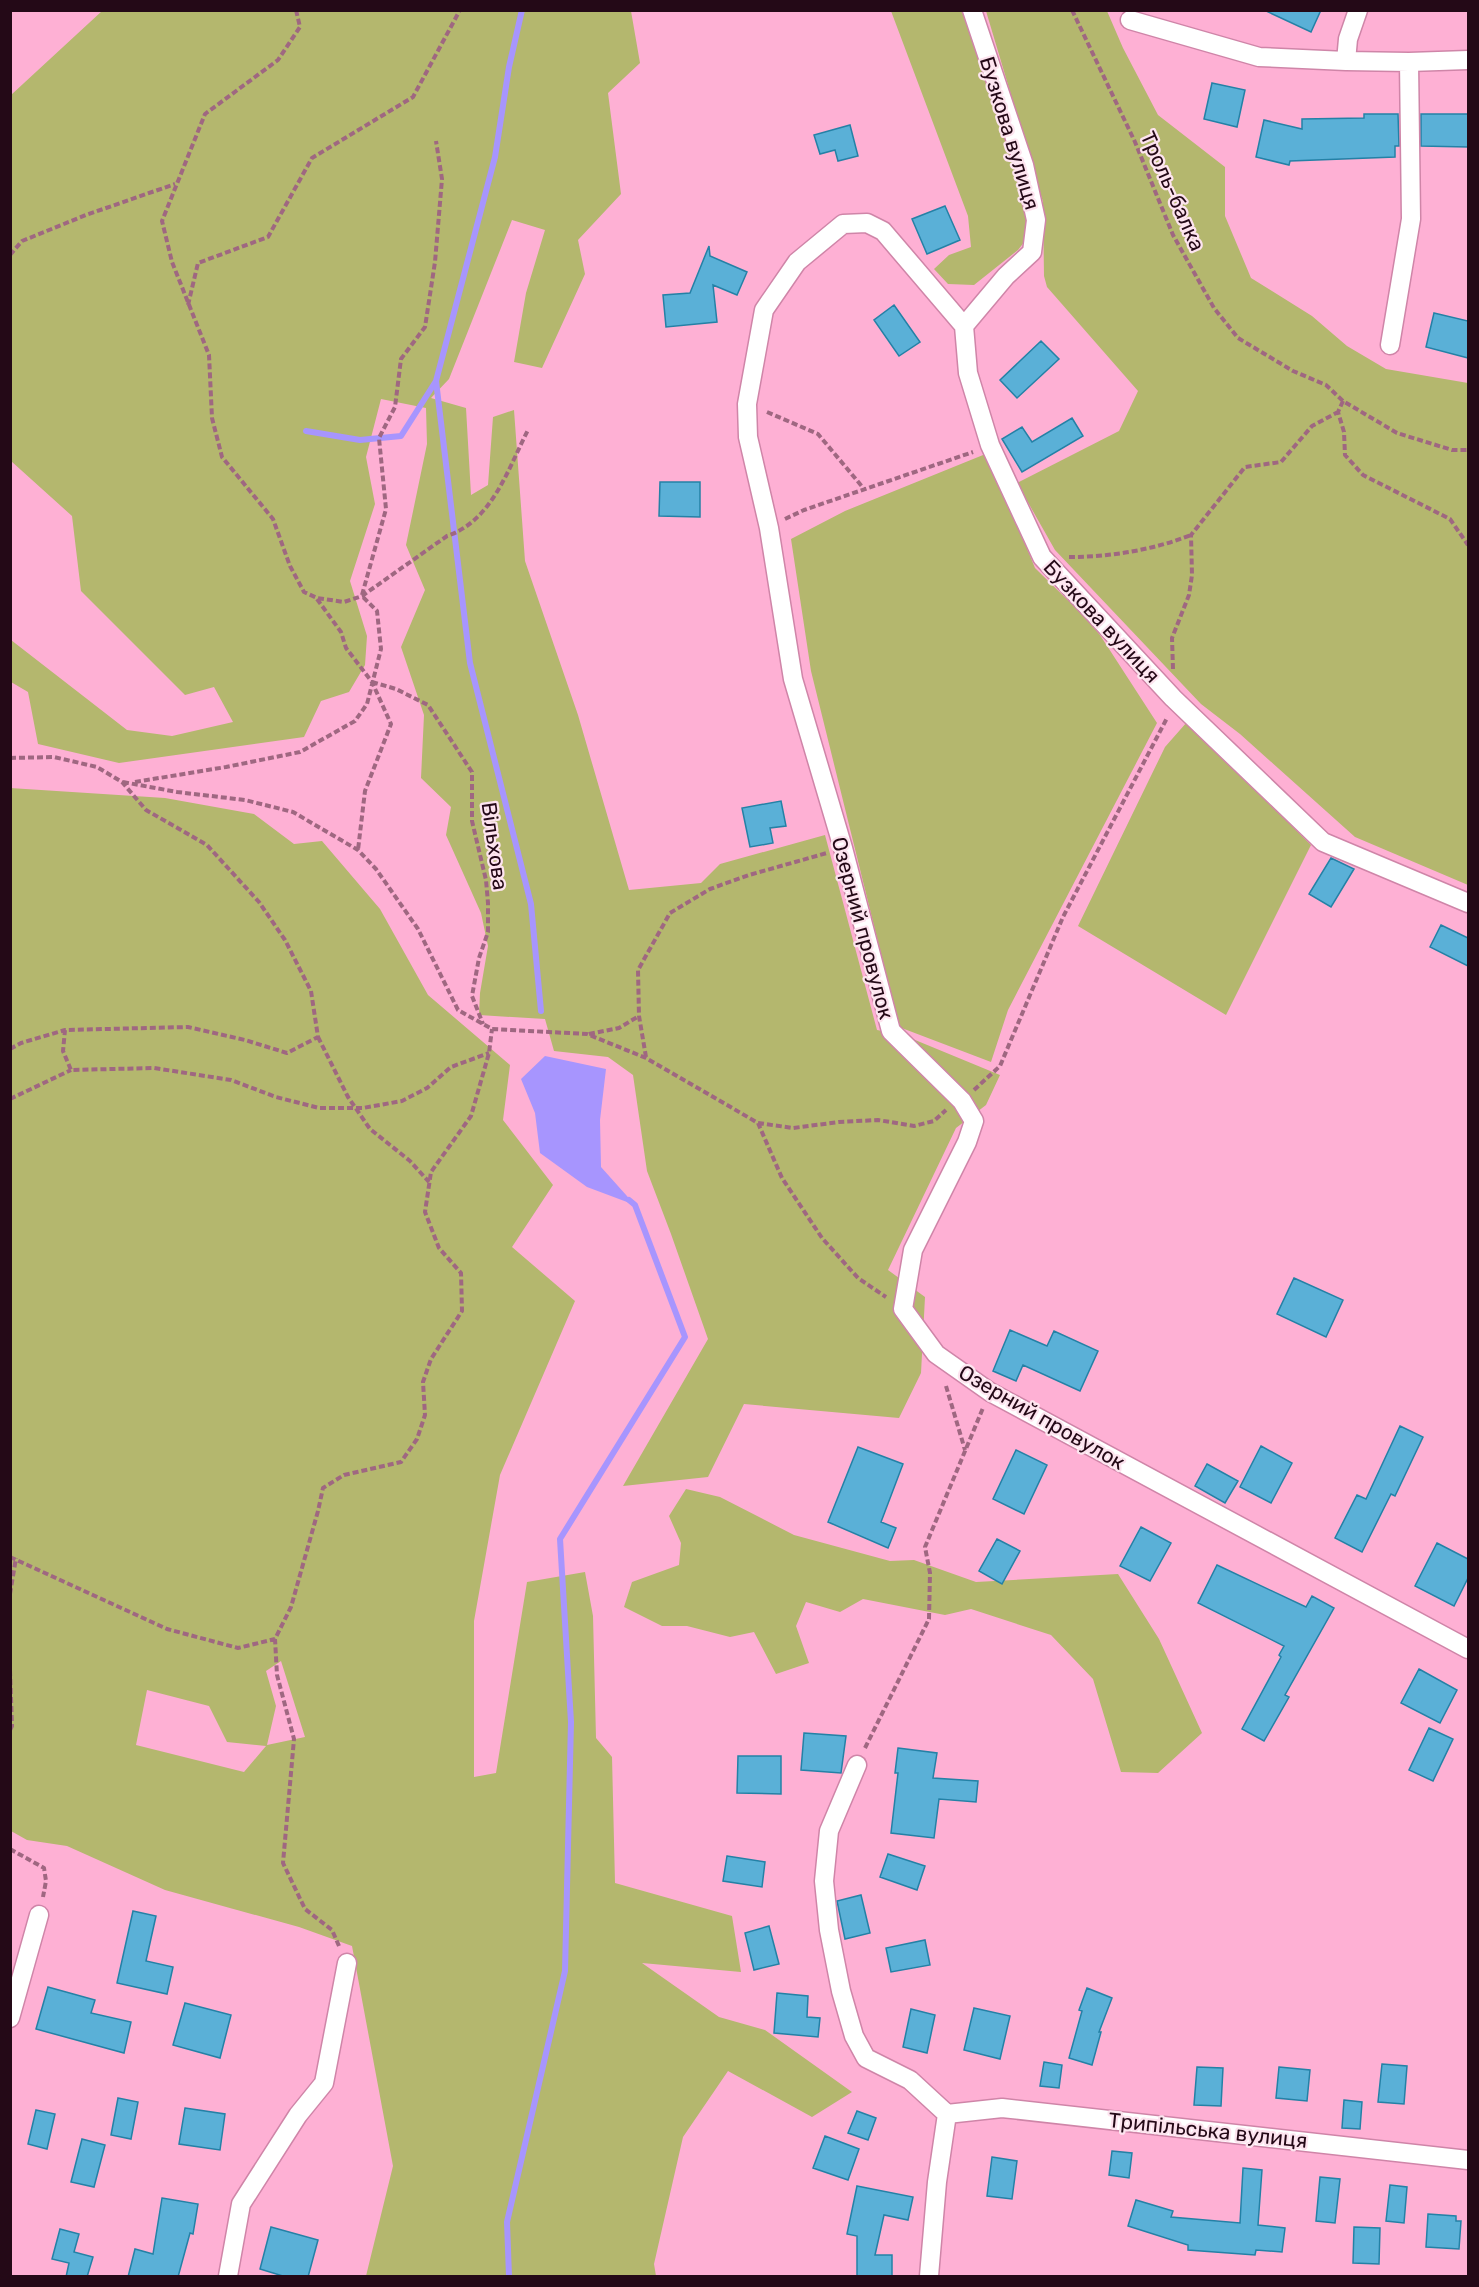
<svg xmlns="http://www.w3.org/2000/svg" width="1479" height="2287" font-family="Rubik,sans-serif">
  <style>
    .green { fill: #b4b76e; fill-rule: evenodd }
    .water { fill: #a795fe }
    .lines { fill: none; stroke-linecap: round; stroke-linejoin: round }
    .stream { stroke: #a795fe; stroke-width: 6 }
    .building { fill: #5ab0d7; stroke: #2481a6; stroke-width: 1.5 }
    .street-casing { stroke: #cf85a8; stroke-width: 21 }
    .path { stroke: #9f6781; stroke-width: 4; stroke-dasharray: 6 3; stroke-linecap: butt }
    .street { stroke: #fff; stroke-width: 18 }
    .labels { text-anchor: middle; dominant-baseline: central; stroke-width: 4.5; stroke-linejoin: round; paint-order: stroke }
    .street-label { font-size: 21px; fill: #240917; stroke: #fde4ef }
  </style>
  <rect width="100%" height="100%" fill="#feb0d4"/>
  <!-- green -->
  <path class="green" d="M 102,11 L 631,11 L 640,63 L 608,93 L 621,194 L 578,240 L 585,274 L 542,368 L 514,362 L 526,293 L 545,230 L 512,220 L 449,379 L 431,398 L 466,408 L 471,495 L 488,485 L 493,417 L 514,410 L 525,561 L 578,715 L 629,890 L 701,883 L 720,864 L 825,835 L 877,1030 L 903,1035 L 1000,1075 L 986,1105 L 956,1128 L 888,1270 L 925,1297 L 921,1373 L 899,1418 L 744,1404 L 708,1477 L 623,1486 L 708,1339 L 671,1234 L 647,1171 L 633,1075 L 608,1057 L 554,1051 L 545,1019 L 479,1015 L 480,993 L 488,946 L 481,913 L 446,835 L 451,807 L 421,778 L 424,715 L 401,647 L 425,590 L 406,545 L 427,444 L 426,408 L 381,399 L 366,457 L 375,504 L 350,581 L 367,636 L 365,665 L 349,692 L 321,701 L 304,737 L 119,763 L 38,744 L 28,692 L 11,682 L 11,640 L 127,730 L 172,736 L 233,722 L 214,687 L 185,695 L 81,591 L 72,516 L 11,461 L 11,95 Z
    M 891,11 L 963,11 L 1014,167 L 1027,217 L 1025,241 L 1018,250 L 974,285 L 948,284 L 934,269 L 949,255 L 971,247 L 968,216 Z
    M 986,11 L 1107,11 L 1123,48 L 1158,115 L 1225,167 L 1225,216 L 1251,278 L 1312,316 L 1347,346 L 1386,369 L 1468,383 L 1468,885 L 1355,837 L 1240,734 L 1201,704 L 1055,550 L 1017,483 L 1119,431 L 1138,391 L 1047,287 L 1044,276 L 1043,202 Z
    M 988,453 L 1035,568 L 1085,617 L 1100,635 L 1157,723 L 1008,1010 L 991,1062 L 899,1027 L 811,671 L 791,539 L 845,511 Z
    M 1187,722 L 1311,845 L 1226,1015 L 1078,926 L 1165,747 Z
    M 10,788 L 165,798 L 254,814 L 294,844 L 322,841 L 380,909 L 428,995 L 510,1065 L 503,1120 L 553,1185 L 512,1247 L 575,1301 L 500,1475 L 474,1621 L 474,1777 L 496,1773 L 527,1582 L 585,1572 L 593,1616 L 596,1738 L 612,1757 L 615,1883 L 732,1916 L 741,1972 L 642,1963 L 719,2017 L 765,2030 L 852,2092 L 812,2117 L 728,2071 L 683,2137 L 654,2264 L 656,2276 L 366,2276 L 393,2166 L 352,1946 L 299,1927 L 165,1890 L 67,1846 L 27,1840 L 11,1831 ZM 281,1661 L 305,1737 L 267,1745 L 276,1706 L 266,1671 ZM 147,1690 L 209,1706 L 227,1742 L 266,1746 L 244,1772 L 136,1745 Z
    M 686,1489 L 720,1497 L 794,1535 L 890,1561 L 914,1560 L 976,1582 L 1118,1574 L 1159,1639 L 1202,1733 L 1158,1773 L 1121,1772 L 1093,1679 L 1051,1635 L 971,1609 L 945,1615 L 863,1599 L 840,1612 L 806,1602 L 796,1626 L 809,1663 L 776,1674 L 754,1632 L 730,1637 L 687,1626 L 662,1626 L 624,1607 L 632,1582 L 679,1565 L 681,1543 L 669,1516 Z"/>
  <!-- water -->
  <path class="water" d="M 545,1056 L 606,1069 L 600,1120 L 601,1167 L 635,1205 L 587,1187 L 540,1153 L 535,1113 L 521,1079 Z"/>
  <g class="lines">
    <!-- stream -->
    <path class="stream" d="M 522,10 L 509,67 L 495,157 L 436,381 L 470,663 L 531,904 L 541,1011
      M 306,431 L 360,440 L 401,436 L 436,381
      M 509,2276 L 507,2222 L 565,1971 L 571,1722 L 560,1539 L 685,1337 L 635,1205 L 629,1200"/>
  </g>
  <!-- building -->
  <path class="building" d="M 1264,10 L 1321,10 L 1311,32 Z
    M 1212,83 L 1245,90 L 1237,127 L 1204,119 Z
    M 1364,114 L 1398,114 L 1399,146 L 1395,146 L 1395,157 L 1290,161 L 1289,165 L 1256,157 L 1264,120 L 1302,129 L 1302,119 L 1364,118 Z
    M 1421,114 L 1468,114 L 1468,147 L 1421,146 Z
    M 850,125 L 858,156 L 838,161 L 835,150 L 820,154 L 814,135 Z
    M 945,206 L 960,240 L 927,254 L 912,219 Z
    M 709,246 L 710,256 L 747,272 L 737,295 L 713,285 L 717,322 L 666,327 L 663,295 L 690,293 Z
    M 894,305 L 920,342 L 899,356 L 874,320 Z
    M 1434,313 L 1468,321 L 1468,358 L 1426,347 Z
    M 1041,341 L 1059,359 L 1017,398 L 1000,380 Z
    M 1072,418 L 1083,436 L 1022,472 L 1002,439 L 1022,427 L 1032,442 Z
    M 660,482 L 700,482 L 700,517 L 659,516 Z
    M 781,801 L 786,826 L 770,828 L 773,843 L 750,847 L 742,808 Z
    M 1331,858 L 1354,869 L 1331,907 L 1309,894 Z
    M 1441,925 L 1468,938 L 1468,966 L 1430,947 Z
    M 1294,1278 L 1343,1300 L 1326,1337 L 1277,1314 Z
    M 1010,1330 L 1047,1346 L 1054,1331 L 1098,1351 L 1080,1391 L 1023,1365 L 1016,1381 L 993,1371 Z
    M 1400,1426 L 1423,1437 L 1395,1496 L 1391,1494 L 1362,1552 L 1335,1538 L 1357,1495 L 1366,1499 Z
    M 1261,1446 L 1292,1463 L 1271,1503 L 1240,1487 Z
    M 858,1447 L 903,1464 L 881,1522 L 896,1528 L 888,1548 L 828,1522 Z
    M 1016,1450 L 1047,1465 L 1024,1514 L 993,1499 Z
    M 1207,1464 L 1238,1481 L 1225,1503 L 1195,1486 Z
    M 1141,1527 L 1171,1543 L 1150,1581 L 1120,1566 Z
    M 997,1539 L 1020,1551 L 1002,1584 L 979,1571 Z
    M 1437,1543 L 1468,1559 L 1468,1578 L 1454,1606 L 1415,1586 Z
    M 1217,1565 L 1306,1607 L 1312,1596 L 1334,1608 L 1285,1695 L 1289,1697 L 1264,1741 L 1242,1729 L 1281,1657 L 1279,1655 L 1284,1646 L 1198,1603 Z
    M 1419,1669 L 1457,1690 L 1440,1723 L 1401,1703 Z
    M 1429,1728 L 1453,1739 L 1433,1781 L 1409,1770 Z
    M 804,1733 L 846,1736 L 841,1773 L 801,1770 Z
    M 898,1748 L 937,1753 L 933,1778 L 978,1781 L 976,1802 L 939,1799 L 934,1838 L 891,1833 L 898,1773 L 895,1773 Z
    M 738,1756 L 781,1756 L 781,1794 L 737,1793 Z
    M 888,1854 L 925,1866 L 917,1890 L 880,1877 Z
    M 727,1856 L 765,1862 L 762,1887 L 723,1881 Z
    M 861,1895 L 870,1933 L 845,1939 L 837,1901 Z
    M 133,1911 L 156,1916 L 146,1961 L 173,1967 L 167,1994 L 117,1983 Z
    M 769,1926 L 779,1964 L 754,1970 L 745,1933 Z
    M 925,1940 L 930,1965 L 891,1972 L 886,1948 Z
    M 48,1987 L 95,2000 L 91,2013 L 131,2022 L 124,2053 L 36,2029 Z
    M 1087,1988 L 1112,1998 L 1099,2032 L 1101,2032 L 1092,2065 L 1069,2058 L 1082,2011 L 1079,2010 Z
    M 777,1993 L 808,1996 L 807,2017 L 820,2018 L 818,2037 L 774,2033 Z
    M 185,2003 L 231,2015 L 220,2058 L 173,2045 Z
    M 974,2008 L 1010,2016 L 1000,2059 L 964,2050 Z
    M 911,2009 L 935,2015 L 927,2053 L 903,2047 Z
    M 1044,2062 L 1062,2065 L 1059,2088 L 1040,2086 Z
    M 1382,2064 L 1407,2066 L 1404,2104 L 1378,2102 Z
    M 1197,2067 L 1223,2068 L 1221,2106 L 1194,2105 Z
    M 1279,2067 L 1310,2070 L 1307,2101 L 1276,2098 Z
    M 118,2098 L 138,2102 L 131,2139 L 111,2135 Z
    M 1344,2100 L 1362,2102 L 1360,2129 L 1342,2128 Z
    M 185,2108 L 225,2114 L 220,2150 L 179,2144 Z
    M 36,2110 L 55,2114 L 47,2149 L 28,2144 Z
    M 857,2111 L 876,2118 L 868,2140 L 848,2133 Z
    M 825,2136 L 859,2149 L 848,2180 L 813,2168 Z
    M 82,2139 L 105,2145 L 94,2187 L 71,2182 Z
    M 1112,2151 L 1132,2153 L 1129,2178 L 1109,2175 Z
    M 992,2157 L 1017,2161 L 1012,2199 L 987,2196 Z
    M 1243,2168 L 1262,2170 L 1258,2225 L 1285,2228 L 1282,2252 L 1256,2250 L 1255,2255 L 1188,2250 L 1188,2245 L 1128,2226 L 1136,2200 L 1173,2211 L 1171,2217 L 1240,2223 Z
    M 1320,2177 L 1340,2179 L 1335,2223 L 1316,2221 Z
    M 1390,2185 L 1407,2187 L 1404,2223 L 1386,2221 Z
    M 857,2186 L 913,2197 L 908,2220 L 884,2215 L 875,2255 L 892,2255 L 892,2277 L 857,2277 L 857,2236 L 847,2234 Z
    M 162,2198 L 198,2204 L 193,2234 L 190,2233 L 178,2277 L 128,2277 L 135,2249 L 153,2254 Z
    M 1428,2214 L 1456,2216 L 1456,2221 L 1461,2221 L 1459,2249 L 1426,2247 Z
    M 271,2227 L 318,2240 L 308,2277 L 286,2277 L 260,2269 Z
    M 1354,2227 L 1380,2228 L 1379,2264 L 1353,2263 Z
    M 60,2229 L 79,2234 L 74,2252 L 93,2257 L 87,2277 L 66,2277 L 69,2263 L 52,2259 Z"/>
  <g class="lines">
    <!-- street casing -->
    <g class="street-casing">
      <path id="street" d="M 972,10 L 1024,165 L 1036,220 L 1032,252 L 1006,276 L 964,326 L 968,373 L 990,445 L 1042,557 L 1173,698 L 1323,842 L 1468,903
        M 1358,10 L 1348,39 L 1346,61 L 1409,62 L 1468,60
        M 1130,20 L 1259,57 L 1346,61
        M 964,326 L 883,231 L 867,223 L 843,224 L 797,262 L 764,310 L 747,404 L 748,437 L 769,528 L 793,679 L 843,848 L 891,1031 L 962,1101 L 974,1121 L 967,1142 L 913,1250 L 903,1309 L 936,1354 L 990,1392 L 1468,1649
        M 1390,345 L 1411,219 L 1409,62
        M 857,1765 L 829,1831 L 824,1881 L 829,1930 L 841,1991 L 854,2036 L 866,2058 L 910,2080 L 947,2114
        M 10,2018 L 39,1915
        M 947,2114 L 1002,2108 L 1468,2160
        M 228,2276 L 241,2204 L 298,2115 L 324,2083 L 347,1963
        M 929,2276 L 937,2182 L 947,2114"/>
    </g>
    <!-- path -->
    <path class="path" d="M 296,10 L 300,27 L 278,60 L 205,114 L 162,221 L 172,262 L 209,355 L 212,418 L 222,457 L 273,519 L 290,566 L 304,592 L 317,598 L 344,602 L 362,596 L 447,536 C 492,521 508,469 528,430
      M 1072,10 L 1135,142 L 1173,235 L 1214,308 L 1238,338 L 1293,371 L 1326,385 L 1343,401 L 1397,433 L 1452,450 L 1468,450
      M 10,255 L 22,241 L 86,215 L 175,184
      M 188,305 L 198,263 L 268,237 L 312,158 L 413,97 L 460,10
      M 1343,401 L 1338,412 L 1344,432 L 1345,455 L 1363,475 L 1450,519 L 1468,545
      M 767,412 L 818,434 L 865,490
      M 785,519 L 804,510 L 973,452
      M 1069,557 C 1110,557 1153,550 1191,535
      M 362,595 L 386,509 L 379,438 L 395,407 L 401,359 L 425,327 L 435,262 L 442,179 L 436,141
      M 317,599 L 341,632 L 346,648 L 372,682 L 391,724 L 365,791 L 358,850
      M 1173,669 L 1172,638 L 1189,595 L 1192,575 L 1191,535 L 1245,467 L 1281,462 L 1312,426 L 1338,412
      M 372,682 L 396,689 L 428,705 L 472,772 L 472,821 L 486,880 L 488,903 L 488,932 L 479,958 L 472,996 L 483,1024
      M 10,758 L 54,757 L 97,767 L 122,782 L 146,810 L 207,845 L 259,902 L 285,940 L 311,991 L 318,1037 L 287,1053 L 245,1040 L 188,1027 L 65,1030 L 63,1051 L 71,1070 L 154,1068 L 231,1080 L 276,1097 L 319,1108 L 363,1108 L 402,1101 L 427,1088 L 451,1067 L 489,1053
      M 123,782 L 177,792 L 245,800 L 293,812 L 358,850 L 376,869 L 418,929 L 458,1010 L 492,1029 L 587,1034 L 646,1058 L 758,1123 L 782,1178 L 822,1238 L 858,1278 L 886,1297
      M 135,782 L 226,767 L 300,752 L 355,721 L 367,704 L 381,649 L 377,611 L 362,596
      M 589,1034 L 619,1028 L 639,1016
      M 318,1037 L 348,1097 L 370,1129 L 410,1161 L 429,1182
      M 10,1049 L 21,1043 L 65,1030
      M 646,1057 L 639,1016 L 638,970 L 670,913 L 710,889 L 749,875 L 827,853
      M 974,1090 L 1000,1066 L 1063,917 L 1167,718
      M 10,1099 L 71,1070
      M 758,1123 L 793,1128 L 839,1122 L 878,1120 L 914,1126 L 934,1121 L 946,1110
      M 946,1386 L 965,1450
      M 10,1557 L 167,1629 L 238,1648 L 275,1639
      M 10,1594 L 16,1558
      M 10,1670 L 12,1726 L 10,1730
      M 865,1748 L 929,1619 L 930,1573 L 925,1547 L 983,1408
      M 10,1849 L 44,1868 L 46,1881 L 43,1897
      M 339,1946 L 332,1930 L 305,1909 L 283,1863 L 294,1739 L 277,1675 L 275,1639 L 291,1607 L 318,1511 L 323,1488 L 344,1475 L 401,1462 L 417,1439 L 425,1415 L 423,1382 L 431,1359 L 462,1311 L 461,1273 L 439,1248 L 425,1212 L 431,1172 L 471,1116 L 489,1053 L 492,1029"/>
    <!-- street -->
    <use href="#street" class="street"/>
  </g>
  <g class="labels">
    <!-- street labels -->
    <g class="street-label">
      <text transform="translate(1010 133) rotate(73)">Бузкова вулиця</text>
      <text transform="translate(1173 191) rotate(66)">Троль-балка</text>
      <text transform="translate(1102 621) rotate(47)">Бузкова вулиця</text>
      <text transform="translate(495 846) rotate(82)">Вільхова</text>
      <text transform="translate(863 928) rotate(75)">Озерний провулок</text>
      <text transform="translate(1042 1417) rotate(30)">Озерний провулок</text>
      <text transform="translate(1208 2130) rotate(6)">Трипільська вулиця</text>
    </g>
  </g>
  <!-- border -->
  <rect width="1479" height="2287" fill="none" stroke="#240917" stroke-width="24"/>
</svg>
